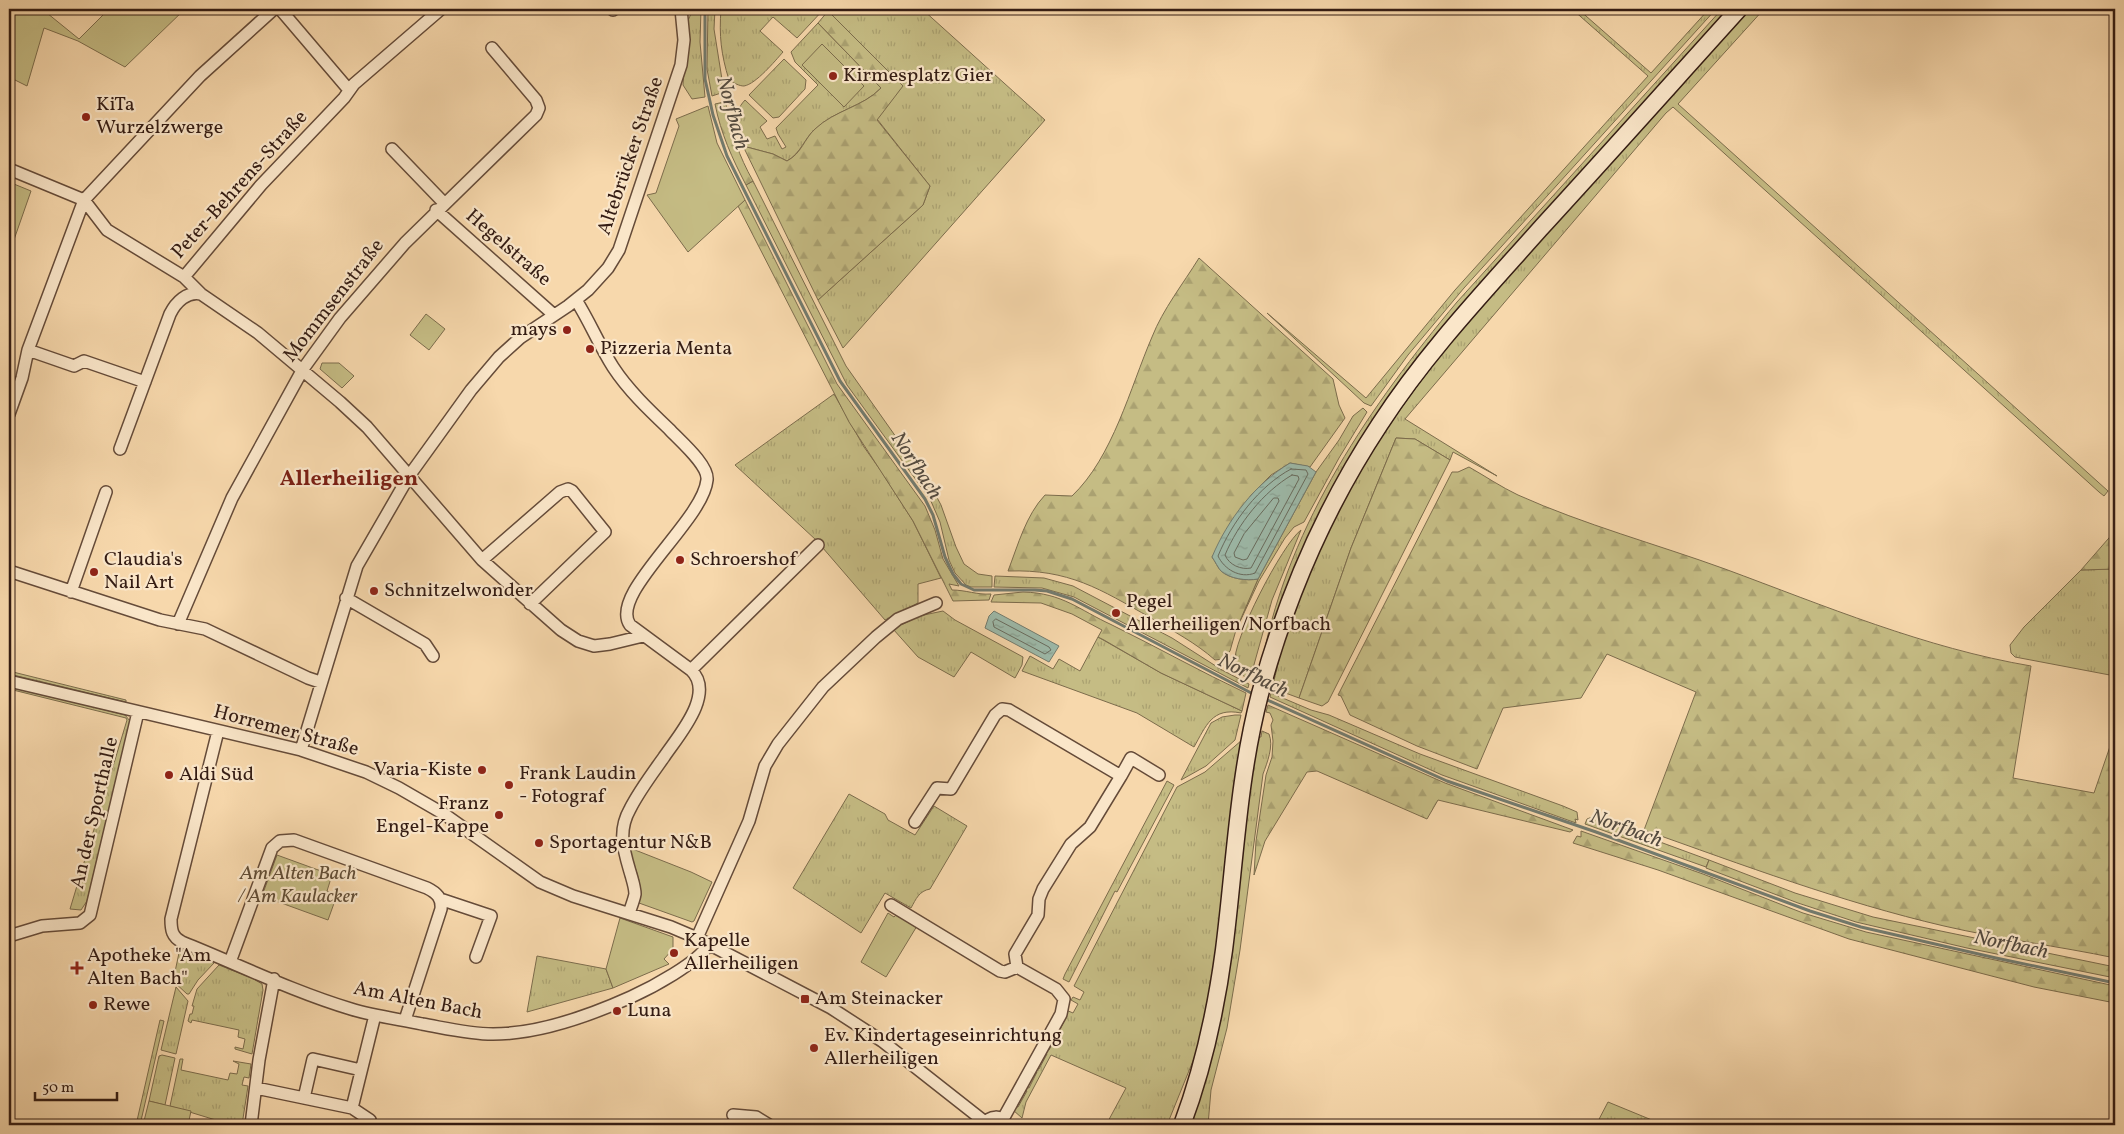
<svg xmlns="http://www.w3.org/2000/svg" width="2124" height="1134" font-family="Vollkorn,serif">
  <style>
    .grass { fill: url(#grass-tufts); stroke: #7c6c4c }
    .forest { fill: url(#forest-firs); stroke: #7c6c4c }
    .park { fill: #c5bc84; stroke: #7c6c4c }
    .water { fill: url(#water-ripples); stroke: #737b6e }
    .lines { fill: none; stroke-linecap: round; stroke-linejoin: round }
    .shore { stroke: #686b5e; stroke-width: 1 }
    .stream { stroke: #737b6e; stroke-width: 3 }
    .minor-casing { stroke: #654b39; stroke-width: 14 }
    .secondary-casing { stroke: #341c13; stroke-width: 19 }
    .minor { stroke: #fae6c9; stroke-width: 11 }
    .secondary { stroke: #fae6c9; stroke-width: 16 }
    .poi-dot { fill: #8f2418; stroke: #fae6c9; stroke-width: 2 }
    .labels { text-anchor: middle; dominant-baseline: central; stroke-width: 4.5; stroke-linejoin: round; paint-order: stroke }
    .poi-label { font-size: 20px; fill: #341c13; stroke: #fae6c9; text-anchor: start }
    .street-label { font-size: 20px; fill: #341c13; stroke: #fae6c9 }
    .park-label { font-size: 20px; font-style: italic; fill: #604c35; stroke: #fae6c9 }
    .water-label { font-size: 21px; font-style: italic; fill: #544b40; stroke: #fae6c9 }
    .quarter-label { font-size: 22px; font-weight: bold; fill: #7a1f14; stroke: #fae6c9 }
  </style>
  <defs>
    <pattern id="grass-tufts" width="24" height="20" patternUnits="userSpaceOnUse" patternTransform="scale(1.25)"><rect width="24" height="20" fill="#c5bc84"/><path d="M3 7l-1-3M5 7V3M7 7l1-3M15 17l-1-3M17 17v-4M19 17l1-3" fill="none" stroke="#aaa171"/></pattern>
    <pattern id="forest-firs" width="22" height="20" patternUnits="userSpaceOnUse" patternTransform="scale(1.25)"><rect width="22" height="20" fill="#c5bc84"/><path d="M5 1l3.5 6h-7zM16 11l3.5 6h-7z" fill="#aaa171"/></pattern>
    <pattern id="water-ripples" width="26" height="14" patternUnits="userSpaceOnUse" patternTransform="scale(1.25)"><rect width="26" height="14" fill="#9dbaaa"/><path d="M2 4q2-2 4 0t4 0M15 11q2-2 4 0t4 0" fill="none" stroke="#889f91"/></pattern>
  </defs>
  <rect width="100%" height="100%" fill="#f7d8ac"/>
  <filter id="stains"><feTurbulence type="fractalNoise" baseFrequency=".004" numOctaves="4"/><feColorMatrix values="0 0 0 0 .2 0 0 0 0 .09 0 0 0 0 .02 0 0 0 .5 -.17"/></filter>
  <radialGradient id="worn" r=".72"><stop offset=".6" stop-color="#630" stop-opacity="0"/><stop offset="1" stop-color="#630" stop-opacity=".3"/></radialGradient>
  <!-- grass -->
  <path class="grass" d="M 693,9 L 701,9 L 700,42 L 705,97 L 692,99 L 683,85 L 687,23 Z
    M 708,9 L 715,9 L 714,29 L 724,92 L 712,96 L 707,69 Z
    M 721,9 L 824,9 L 797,38 L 773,17 L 760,31 L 783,52 C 775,61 756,84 744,86 C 739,86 734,83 729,80 C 721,54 719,36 721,9 Z
    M 831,9 L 922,9 L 1045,120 L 843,348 L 818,300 L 923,205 L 930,186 L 877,119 L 902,86 L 828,11 Z
    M 1572,9 L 1578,9 L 1651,73 L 1709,9 L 1716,9 L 1464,288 L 1408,355 L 1371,406 L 1364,403 L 1267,313 L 1366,398 L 1455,290 L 1648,76 Z
    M 1722,9 L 1729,9 L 1487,277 L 1437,334 L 1402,378 L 1329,496 L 1309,536 L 1263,657 C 1290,522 1371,405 1457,302 Z
    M 1749,9 L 1764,9 L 1678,104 L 2108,491 L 2104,496 L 2099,492 L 1673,107 L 1666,113 L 1405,419 L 1497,476 L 1453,452 L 1450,460 L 1415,439 L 1396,438 L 1351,548 L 1299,698 L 1272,688 C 1277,671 1279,655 1285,638 C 1326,509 1396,405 1484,303 Z
    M 818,23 L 881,88 C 863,107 835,110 815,129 C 804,139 801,153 787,161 L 773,154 L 743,146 C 737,129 731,115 745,100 L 767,121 L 760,127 L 767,139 L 775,136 L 782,149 L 786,147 L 778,134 L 776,128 L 818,85 L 795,62 L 791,52 Z
    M 784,59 L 806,80 L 805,89 L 779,117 L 773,118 L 749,95 Z
    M 753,181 L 846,366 L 932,488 L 941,505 L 956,547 L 964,564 L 978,574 L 992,576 L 992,587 L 971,587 L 966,585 L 955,573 L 949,560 L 940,522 L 930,499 L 847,385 L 746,185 Z
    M 834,394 L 864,447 L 881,471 L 913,521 L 941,578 L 918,584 L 918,603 L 885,620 L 816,540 L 735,465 Z
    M 1363,408 L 1367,412 L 1339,458 L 1304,522 L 1294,527 L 1285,538 L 1259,581 L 1236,630 L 1258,579 L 1316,472 L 1339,440 L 1353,416 Z
    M 1301,530 L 1272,600 L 1250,679 C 1242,676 1237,672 1235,663 C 1231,643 1283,543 1301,530 Z
    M 2115,569 L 2115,676 L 2015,657 L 2011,653 L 2010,645 L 2024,627 L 2081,570 Z
    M 995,576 L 1044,578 L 1073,586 L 1172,638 L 1222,670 L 1249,684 L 1248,688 L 1074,597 L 1042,588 L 994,587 Z
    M 943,611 L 955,620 L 1023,657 L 1022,665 L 1015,678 L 971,652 L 954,677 L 918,657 L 893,629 L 919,616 Z
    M 1098,637 L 1161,673 L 1242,711 L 1241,713 C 1212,707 1206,726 1194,747 L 1137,713 L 1022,671 L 1030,656 L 1053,669 L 1059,659 L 1080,671 Z
    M 9,671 L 126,700 L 126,702 L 9,674 Z
    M 9,686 L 125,715 L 130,721 L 87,901 L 81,910 L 70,909 L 127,720 L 126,718 L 9,689 Z
    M 1271,693 L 1311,710 L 1329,715 L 1420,754 L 1563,806 L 1577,812 L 1578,820 L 1575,819 L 1576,823 L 1442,775 L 1270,697 Z
    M 1235,715 L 1241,715 L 1235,740 L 1206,766 L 1181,780 L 1211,723 L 1222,717 Z
    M 1262,731 L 1269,734 C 1274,746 1267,763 1263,774 L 1240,950 L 1227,1028 L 1211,1090 L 1208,1125 L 1191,1125 L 1196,1108 L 1258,737 L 1261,737 Z
    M 1242,740 L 1228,838 L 1214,976 L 1197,1051 L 1167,1125 L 1106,1125 L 1126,1088 L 1051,1055 L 1026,1102 L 1022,1118 L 1013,1110 L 1015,1106 L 1018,1107 L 1027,1091 L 1024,1090 L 1026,1087 L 1029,1088 L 1037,1072 L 1034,1070 L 1036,1067 L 1039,1069 L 1047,1054 L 1044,1052 L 1046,1048 L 1049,1050 L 1057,1034 L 1054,1032 L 1056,1029 L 1059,1031 L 1067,1016 L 1064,1014 L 1066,1010 L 1073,1013 L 1078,1004 L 1071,1000 L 1073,997 L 1080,1000 L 1084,992 L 1074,986 L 1177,787 L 1205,772 Z
    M 1167,781 L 1174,785 L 1117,892 L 1115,891 L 1069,982 L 1063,979 L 1065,974 Z
    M 849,794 L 885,814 L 888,820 L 915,835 L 934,806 L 967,826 L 930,889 C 919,891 916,899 911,908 L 885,893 L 861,933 L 793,888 Z
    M 1592,817 L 1709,860 L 1706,867 L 1585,824 L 1587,819 Z
    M 181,950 L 214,963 L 198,980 L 189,994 L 187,994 L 173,981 L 179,953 Z
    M 537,956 L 606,969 L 613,988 L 527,1012 Z
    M 219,965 L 252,978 L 262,984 L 263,990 L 252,1054 L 235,1049 L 235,1047 L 243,1049 L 245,1039 L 238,1037 L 239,1030 L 192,1020 L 191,1023 L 188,1021 L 190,1014 L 192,1014 L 194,1006 L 192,1006 L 197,989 Z
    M 176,987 L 188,1001 L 176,1054 L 161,1050 Z
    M 160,1020 L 164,1021 L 140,1125 L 136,1125 Z
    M 162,1055 L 175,1058 L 165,1105 L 149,1101 L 159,1056 Z
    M 180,1059 L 183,1059 L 181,1070 L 228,1080 L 230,1073 L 237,1074 L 239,1064 L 233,1061 L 251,1064 L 249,1078 L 244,1077 L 242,1085 L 248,1086 L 242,1125 L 232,1125 L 170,1106 Z
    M 1608,1102 L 1664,1125 L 1596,1125 Z"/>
  <!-- forest -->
  <path class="forest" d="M 828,11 L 903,86 L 877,120 L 930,186 L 923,205 L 818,300 L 743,146 L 773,154 L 787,161 C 802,153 804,139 815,129 C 835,110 863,107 881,88 L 818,23 Z
    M 724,102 L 726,104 C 731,133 739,156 753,181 L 746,185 C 732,158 721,134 715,104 Z
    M 745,200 L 837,384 L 925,506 L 935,530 L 943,559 L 959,586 L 949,584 L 952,590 C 966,590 977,595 991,594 L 989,600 L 953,601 L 913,521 L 849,422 L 738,206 Z
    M 1199,258 L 1333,379 L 1339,405 L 1345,418 L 1310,467 L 1290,463 L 1271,475 L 1251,495 L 1212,557 C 1215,561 1218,568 1221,571 C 1230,579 1247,581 1258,579 L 1236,630 L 1230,651 L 1223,659 L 1215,660 C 1196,643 1173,631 1151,618 C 1100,589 1069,569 1008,571 C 1018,545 1026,515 1045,495 L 1072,496 C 1113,457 1130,388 1152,337 C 1163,309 1183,284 1199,258 Z
    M 1396,438 L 1415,439 L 1450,460 L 1328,702 L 1322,706 L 1299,698 L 1351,548 Z
    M 1469,467 C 1485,476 1501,487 1518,495 C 1585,525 1656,544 1725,569 C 1825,606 1925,648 2031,666 L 2013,778 L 2094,793 L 2115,732 L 2115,958 C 2058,946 2000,939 1944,926 C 1841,902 1743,865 1644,830 L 1696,692 L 1607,654 L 1581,698 L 1503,708 L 1477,769 L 1417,746 L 1350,715 L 1341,696 L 1338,695 L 1452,472 L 1458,472 Z
    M 2115,531 L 2115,569 L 2081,570 Z
    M 1023,592 C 1063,593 1079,610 1112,625 C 1157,647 1201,672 1246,693 L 1242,711 L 1161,673 L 1104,640 L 1098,637 L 1102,630 L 1072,614 L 1041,603 L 991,602 L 994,595 Z
    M 1268,705 L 1445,783 L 1573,830 L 1570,832 L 1438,800 L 1427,819 L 1317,771 L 1307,772 L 1265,841 L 1254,875 L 1256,841 L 1266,775 L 1272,757 L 1273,741 L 1271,725 L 1273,720 L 1270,713 L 1266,712 Z
    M 1581,831 L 1703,874 L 1803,913 L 1866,932 L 2115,986 L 2115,1003 L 2034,987 L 1849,939 L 1658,870 L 1573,843 L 1577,836 L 1581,837 Z
    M 1709,860 L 1795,893 L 1873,917 L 2115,967 L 2115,978 L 1967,948 L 1856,922 L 1798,903 L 1706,868 Z"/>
  <!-- park -->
  <path class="park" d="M 9,9 L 42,9 L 79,39 L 109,9 L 185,9 L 125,67 L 78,41 L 44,28 L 27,86 L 9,77 Z
    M 822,44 L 864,86 L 844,107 L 802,65 Z
    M 708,106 L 717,143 L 745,200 L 688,252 L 647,195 L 656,193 L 679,126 L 676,119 Z
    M 9,182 L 31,191 L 9,254 Z
    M 426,314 L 445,329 L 429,350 L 410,335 Z
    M 322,363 L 339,363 L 354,376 L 342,388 L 320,369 Z
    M 630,848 L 691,872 L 712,882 L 694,921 L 692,922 L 639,903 C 644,882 633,868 630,848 Z
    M 277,855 L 332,875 L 327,891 L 337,895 L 328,920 L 262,896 Z
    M 888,913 L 894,917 L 897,914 L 917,926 L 886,977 L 861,962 Z
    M 620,918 L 673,937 L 673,949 L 664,959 L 669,964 L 613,988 L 606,969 Z
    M 149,1101 L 191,1111 L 188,1125 L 143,1125 Z"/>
  <!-- water -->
  <path class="water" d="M 1290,463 L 1308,466 L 1316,472 L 1258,579 C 1247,581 1230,579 1221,571 C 1218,568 1215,561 1212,557 C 1228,519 1255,484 1290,463 Z
    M 994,611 L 1059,646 L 1049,662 L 985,628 L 989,616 Z"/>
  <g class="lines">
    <!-- shore -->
    <path class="shore" d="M 1291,469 L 1306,470 L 1308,474 L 1255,573 C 1240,579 1224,569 1218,556 C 1232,522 1259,486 1291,469 Z
      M 1292,475 L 1298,476 L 1299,479 L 1251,568 C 1241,570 1229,565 1225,555 C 1238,524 1263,492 1292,475 Z
      M 1274,498 L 1278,498 L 1279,501 L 1247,559 L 1243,560 L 1235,557 L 1234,553 L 1244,534 Z
      M 996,619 L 1049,647 L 1051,650 L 1045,654 L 994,627 L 993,622 Z"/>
    <!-- stream -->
    <path class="stream" d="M 705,9 L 705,79 L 713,115 L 727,156 L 840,381 L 925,499 L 933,515 L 945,557 L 953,574 L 961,584 L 974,590 L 1035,590 L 1047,591 L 1072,599 L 1255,695
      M 1263,698 L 1447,781 L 1596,832 L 1810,911 L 1861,927 L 1996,958 L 2115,983"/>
    <!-- minor casing -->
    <g class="minor-casing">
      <path id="minor" d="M 280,9 L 349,90
        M 613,9 L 613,10
        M 392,149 L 444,203
        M 9,169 L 84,200
        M 84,200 L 107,230 L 184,277 L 201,294 L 258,333 L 340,402 L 367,427 L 482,560 L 561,630 L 578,641 L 594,646 L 610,644 L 643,636
        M 436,210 L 554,315
        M 184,277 L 261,185 L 344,98 L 354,84 L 441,9
        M 576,300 C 590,322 599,345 613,367 C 628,390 649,410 669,429 C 679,440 709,465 707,480 C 703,521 608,594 630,625 L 691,670 C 716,694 678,736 664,757 C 652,774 639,791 630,809 C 617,832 624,851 631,875 C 633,882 635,888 635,894 C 634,900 631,907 629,913
        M 28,350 L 74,366 L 84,361 L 145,382
        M 9,414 L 22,378 L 28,350 L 84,200 L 200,76 L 274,9
        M 120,449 L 170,314 C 176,302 187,291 201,294
        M 482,560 L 560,492 L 568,489 L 572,491 L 605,532 L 530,604
        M 9,571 L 160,620 L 205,629 L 308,678 L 320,682
        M 71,592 L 106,492
        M 346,598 L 425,644 L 433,656
        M 178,624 L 232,498 L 303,369 L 340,318 L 405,243 L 536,115 L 539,108 L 536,100 L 492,48
        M 691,670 L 818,545
        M 9,681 L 301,750 L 366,772 L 399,788 L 444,814 L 540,882 L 573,896 L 671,927 L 697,938 L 831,1008 L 882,1041 L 985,1122
        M 218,731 L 171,919 C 171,930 172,937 182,942 C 237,964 294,992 351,1009 C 374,1016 398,1019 422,1024 C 445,1028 469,1034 493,1034 C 539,1034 589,1016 631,997 C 651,988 698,963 709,944
        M 301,750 L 357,566 L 409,476 L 471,390 L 499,357 L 520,338 L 568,306 L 588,290 L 608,268 L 619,250 L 681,65 L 684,40 L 681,9
        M 1121,776 L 1131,758 L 1159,775
        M 915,822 L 937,788 L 951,789 L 995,715 L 1002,709 L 1009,710 L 1121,776 L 1090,827 L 1071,844 L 1043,889 L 1039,899 L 1038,915 L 1015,954 L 1017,967
        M 440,899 L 491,916 L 476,957
        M 891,905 L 1000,971 L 1005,972 L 1017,967 L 1056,989 L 1064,999 L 1061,1014 L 1003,1119
        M 9,936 L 42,926 L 80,923 L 90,915 L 138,712
        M 697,938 L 749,821 L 765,766 L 778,744 L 823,687 L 876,637 L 898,619 L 936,603
        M 230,962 L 272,848 L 280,841 L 294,840 L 427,888 C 437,893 442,898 441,909 L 405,1020
        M 256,1088 L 352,1108 L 375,1015
        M 304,1098 L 313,1059 L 361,1070
        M 352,1108 L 370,1120 L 369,1125
        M 733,1115 L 756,1117 L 769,1125
        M 251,1125 L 259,1060 L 274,979
        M 983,1125 C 990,1115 1001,1114 1008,1125"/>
    </g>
    <!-- secondary casing -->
    <g class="secondary-casing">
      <path id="secondary" d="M 1182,1125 C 1203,1069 1216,1010 1224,950 C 1235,864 1238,778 1260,694 C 1286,598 1325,507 1380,424 C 1426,353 1484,292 1540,229 C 1607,156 1673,82 1739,9"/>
    </g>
    <!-- minor -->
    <use href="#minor" class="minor"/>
    <!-- secondary -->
    <use href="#secondary" class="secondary"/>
  </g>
  <!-- markers -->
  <g class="poi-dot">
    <circle cx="833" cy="76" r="5"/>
    <circle cx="86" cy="117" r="5"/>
    <circle cx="567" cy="330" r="5"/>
    <circle cx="590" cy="349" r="5"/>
    <circle cx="680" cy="560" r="5"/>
    <circle cx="94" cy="572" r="5"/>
    <circle cx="374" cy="591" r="5"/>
    <circle cx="1116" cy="613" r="5"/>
    <circle cx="482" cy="770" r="5"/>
    <circle cx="169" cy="775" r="5"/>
    <circle cx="509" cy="785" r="5"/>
    <circle cx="499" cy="815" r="5"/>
    <circle cx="539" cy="843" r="5"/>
    <circle cx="674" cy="953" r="5"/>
    <path d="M74.5 960.5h5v5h5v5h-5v5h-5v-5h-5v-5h5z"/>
    <rect x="800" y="994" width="10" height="10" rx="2.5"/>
    <circle cx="93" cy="1005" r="5"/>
    <circle cx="617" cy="1011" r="5"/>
    <circle cx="814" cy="1048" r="5"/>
  </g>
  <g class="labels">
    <!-- poi labels -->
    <g class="poi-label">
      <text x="843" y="76">Kirmesplatz Gier</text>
      <text x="96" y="105">KiTa<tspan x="96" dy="23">Wurzelzwerge</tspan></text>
      <text x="557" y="330" text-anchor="end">mays</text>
      <text x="600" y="349">Pizzeria Menta</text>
      <text x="104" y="560">Claudia's<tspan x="104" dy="23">Nail Art</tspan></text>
      <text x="690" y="560">Schroershof</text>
      <text x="384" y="591">Schnitzelwonder</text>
      <text x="1126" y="602">Pegel<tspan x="1126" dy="23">Allerheiligen/Norfbach</tspan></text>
      <text x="472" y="770" text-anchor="end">Varia-Kiste</text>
      <text x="519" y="774">Frank Laudin<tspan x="519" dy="23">- Fotograf</tspan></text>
      <text x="179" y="775">Aldi Süd</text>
      <text x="489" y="804" text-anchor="end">Franz<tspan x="489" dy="23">Engel-Kappe</tspan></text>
      <text x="549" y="843">Sportagentur N&amp;B</text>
      <text x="684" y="941">Kapelle<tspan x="684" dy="23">Allerheiligen</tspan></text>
      <text x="87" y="956">Apotheke "Am<tspan x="87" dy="23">Alten Bach"</tspan></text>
      <text x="815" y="999">Am Steinacker</text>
      <text x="103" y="1005">Rewe</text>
      <text x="627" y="1011">Luna</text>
      <text x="824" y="1036">Ev. Kindertageseinrichtung<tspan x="824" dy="23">Allerheiligen</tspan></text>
    </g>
    <!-- street labels -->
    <g class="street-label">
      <text transform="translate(631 156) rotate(-71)">Altebrücker Straße</text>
      <text transform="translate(240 185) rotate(-48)">Peter-Behrens-Straße</text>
      <text transform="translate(508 248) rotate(41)">Hegelstraße</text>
      <text transform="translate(334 301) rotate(-52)">Mommsenstraße</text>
      <text transform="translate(286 731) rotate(15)">Horremer Straße</text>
      <text transform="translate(95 813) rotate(-77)">An der Sporthalle</text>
      <text transform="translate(418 1001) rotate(11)">Am Alten Bach</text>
    </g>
    <!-- park labels -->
    <g class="park-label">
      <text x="298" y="874">Am Alten Bach<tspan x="298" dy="23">/ Am Kaulacker</tspan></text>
    </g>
    <!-- water labels -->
    <g class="water-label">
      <text transform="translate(732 113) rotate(75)">Norfbach</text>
      <text transform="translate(916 466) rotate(57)">Norfbach</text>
      <text transform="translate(1253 676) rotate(26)">Norfbach</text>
      <text transform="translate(1626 829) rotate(20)">Norfbach</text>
      <text transform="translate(2011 945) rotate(12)">Norfbach</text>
    </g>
    <!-- quarter labels -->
    <g class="quarter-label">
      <text x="349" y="479">Allerheiligen</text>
    </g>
  </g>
  <!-- margin -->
  <rect width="2124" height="1134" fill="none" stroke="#f7d8ac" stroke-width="30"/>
  <rect x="10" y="10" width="2104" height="1114" fill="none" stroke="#341c13" stroke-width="2.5"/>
  <rect x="15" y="15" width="2094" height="1104" fill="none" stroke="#341c13"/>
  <!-- scale -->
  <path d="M35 1092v8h82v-8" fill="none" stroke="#341c13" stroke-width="2.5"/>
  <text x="42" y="1092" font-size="15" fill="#341c13" stroke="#fae6c9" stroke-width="4" paint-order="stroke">50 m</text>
  <rect width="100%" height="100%" filter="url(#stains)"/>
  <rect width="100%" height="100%" fill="url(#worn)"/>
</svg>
